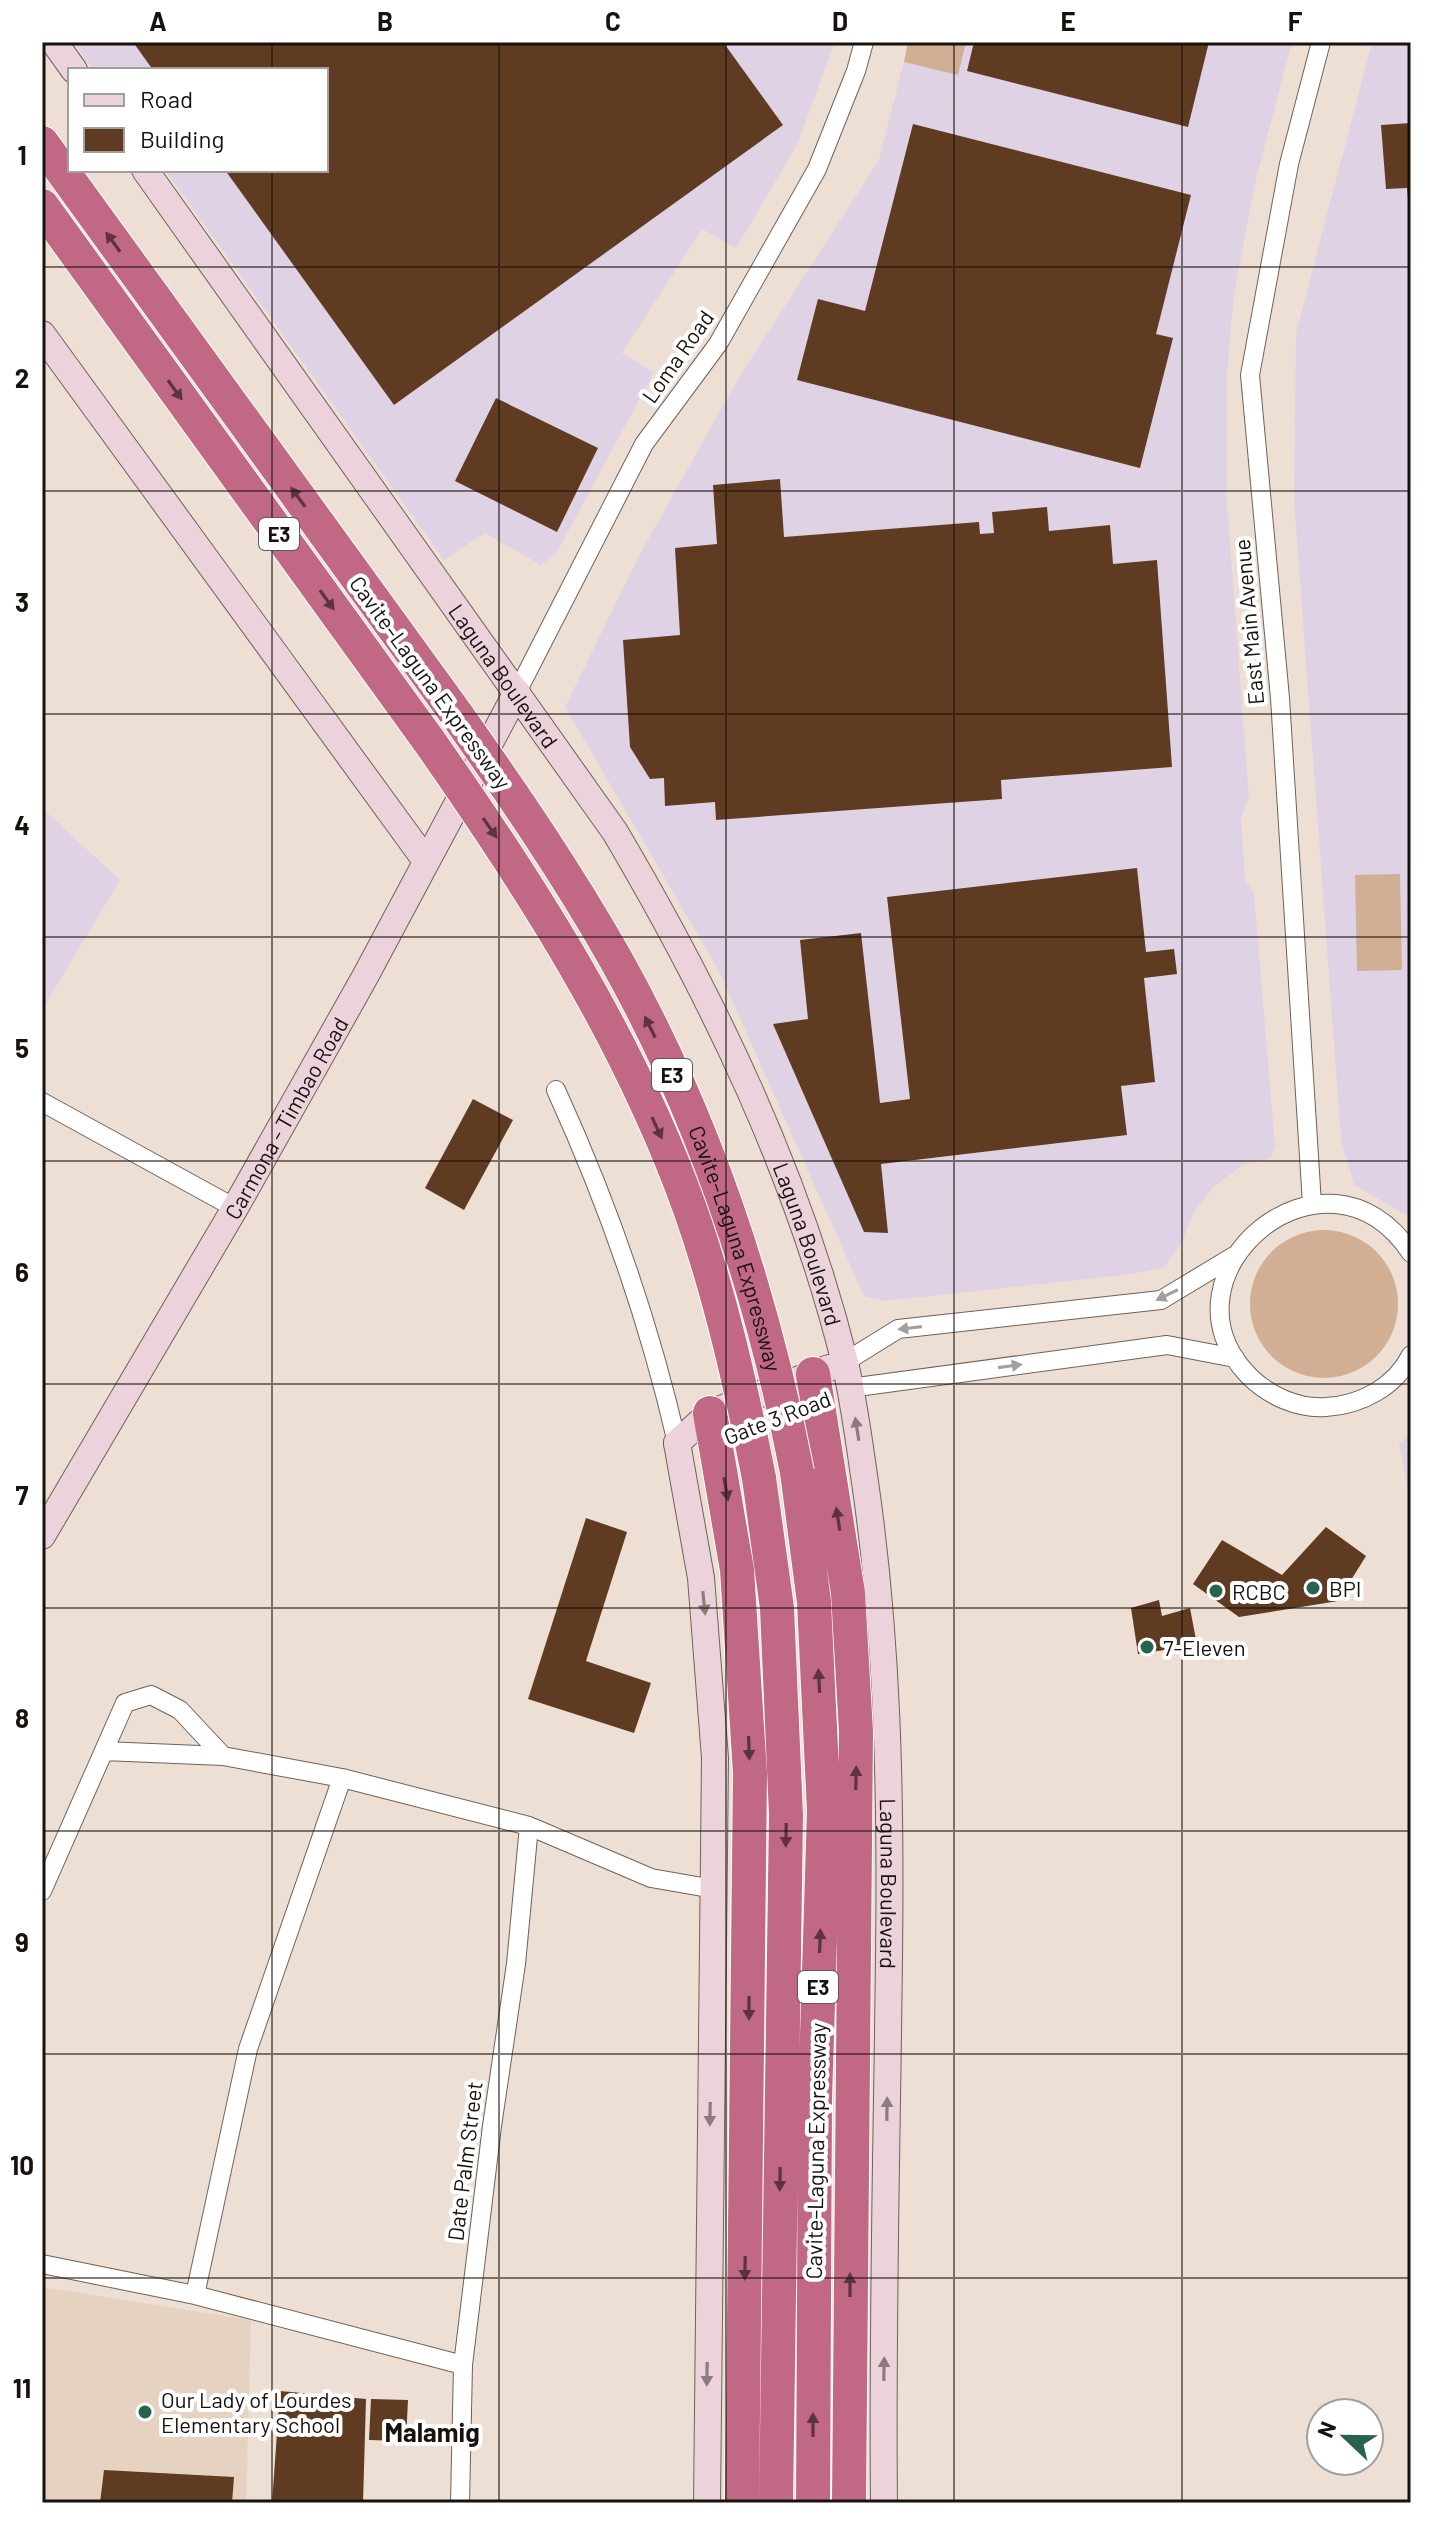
<svg xmlns="http://www.w3.org/2000/svg" width="1453" height="2545" font-family="Barlow,sans-serif">
  <style>
    .industrial { fill: #e0d2e5 }
    .built { fill: #e6d2c1 }
    .green { fill: #d0af94 }
    .building { fill: #5f3b22 }
    .lines { fill: none; stroke-linecap: round; stroke-linejoin: round }
    .minor-casing { stroke: #6f6259; stroke-width: 20 }
    .secondary-casing { stroke: #6f6259; stroke-width: 28 }
    .motorway-casing { stroke: #fff; stroke-width: 36 }
    .minor { stroke: #fff; stroke-width: 18 }
    .secondary { stroke: #ecd2da; stroke-width: 26 }
    .motorway { stroke: #c16884; stroke-width: 34 }
    .motorway-bridge-casing { stroke: #fff; stroke-width: 36; stroke-linecap: butt }
    .motorway-bridge { stroke: #c16884; stroke-width: 34 }
    .oneway { fill: #5b343d }
    .oneway2 { fill: #a2a09f }
    .oneway3 { fill: #8c7c7e }
    .grid { fill: none; stroke: #17120e; stroke-width: 2; stroke-opacity: 0.55 }
    .poi-dot { fill: #276450; stroke: #fff; stroke-width: 3 }
    .labels { text-anchor: middle; dominant-baseline: central; stroke-width: 8; stroke-linejoin: round; paint-order: stroke }
    .shield { fill: #fff; stroke: #5d5956; stroke-width: 2 }
    .shield-label { font-size: 20px; font-weight: bold; fill: #17120e }
    .street-label { font-size: 22px; fill: #17120e; stroke: #fff }
    .poi-label { font-size: 22px; fill: #17120e; stroke: #fff; text-anchor: start }
    .quarter-label { font-size: 26px; font-weight: bold; fill: #17120e; stroke: #fff }
    .neatline { fill: none; stroke: #17120e; stroke-width: 3 }
    .grid-label { font-size: 26px; text-anchor: middle; font-weight: bold; fill: #17120e }
  </style>
  <rect width="100%" height="100%" fill="#eddfd3"/>
  <!-- industrial -->
  <path class="industrial" d="M 73,42 L 835,42 L 797,145 L 736,248 L 702,229 L 622,353 L 654,372 L 557,552 L 541,565 L 485,533 L 444,560 L 165,170 L 326,170 L 326,70 L 93,70 Z
    M 909,42 L 1292,42 L 1256,179 L 1234,294 L 1227,373 L 1227,502 L 1249,798 L 1241,817 L 1245,879 L 1254,893 L 1275,1146 L 1271,1158 L 1243,1165 L 1213,1187 L 1193,1214 L 1181,1244 L 1164,1267 L 1132,1274 L 884,1301 L 864,1296 L 719,971 L 565,707 L 640,554 L 738,379 L 879,160 Z
    M 1372,42 L 1411,42 L 1411,1218 L 1354,1185 L 1341,1139 L 1294,500 L 1296,333 Z
    M 42,808 L 120,880 L 42,1010 Z
    M 1411,1433 L 1411,1504 L 1399,1444 Z"/>
  <!-- built -->
  <path class="built" d="M 42,2287 L 251,2320 L 246,2503 L 42,2503 Z"/>
  <!-- green -->
  <path class="green" d="M 908,42 L 966,42 L 958,75 L 904,62 Z
    M 1400,874 L 1402,970 L 1357,971 L 1355,875 Z
    M1250 1304a74 74 0 1 1 148 0a74 74 0 1 1-148 0Z"/>
  <!-- building -->
  <path class="building" d="M 133,42 L 723,42 L 783,125 L 394,405 L 225,170 L 326,170 L 326,70 L 153,70 Z
    M 974,42 L 1209,42 L 1188,127 L 967,71 Z
    M 1411,123 L 1411,208 L 1409,208 L 1407,188 L 1386,189 L 1381,125 Z
    M 913,124 L 1191,195 L 1156,334 L 1173,338 L 1140,468 L 797,380 L 818,299 L 865,311 Z
    M 496,398 L 598,448 L 557,532 L 455,481 Z
    M 780,479 L 784,537 L 979,522 L 980,534 L 994,533 L 992,512 L 1047,507 L 1049,531 L 1110,525 L 1113,564 L 1157,560 L 1172,767 L 1001,780 L 1002,799 L 716,820 L 715,802 L 665,806 L 664,778 L 650,779 L 630,747 L 623,640 L 680,635 L 675,548 L 717,544 L 713,485 Z
    M 1137,868 L 1146,952 L 1174,949 L 1177,974 L 1144,978 L 1155,1082 L 1121,1086 L 1127,1135 L 881,1164 L 888,1233 L 864,1232 L 773,1024 L 808,1019 L 800,940 L 861,933 L 880,1103 L 910,1099 L 887,897 Z
    M 473,1099 L 513,1120 L 464,1210 L 425,1188 Z
    M 586,1518 L 627,1532 L 586,1661 L 651,1683 L 634,1733 L 528,1699 Z
    M 1326,1527 L 1366,1556 L 1338,1601 L 1239,1617 L 1193,1584 L 1222,1540 L 1282,1575 Z
    M 1159,1600 L 1162,1616 L 1190,1608 L 1197,1645 L 1138,1654 L 1131,1608 Z
    M 280,2391 L 366,2399 L 363,2503 L 272,2503 Z
    M 371,2399 L 408,2400 L 406,2441 L 369,2440 Z
    M 104,2470 L 234,2477 L 232,2503 L 100,2503 Z"/>
  <g class="lines">
    <!-- minor casing -->
    <g class="minor-casing">
      <path id="minor" d="M 517,692 L 644,444 L 718,344 L 817,169 L 856,71 L 864,42
        M 556,1090 C 608,1204 649,1321 677,1443
        M 42,1102 L 235,1208
        M 1312,1204 L 1280,698 L 1250,375 L 1289,164 L 1321,42
        M 1411,1253 C 1326,1125 1150,1275 1249,1376 C 1269,1396 1298,1409 1326,1407 C 1361,1405 1395,1387 1411,1355
        M 845,1362 L 898,1329 L 1161,1300 L 1234,1256
        M 850,1388 L 1167,1345 L 1235,1358
        M 104,1751 L 223,1756 L 342,1778 L 529,1826 L 651,1878 L 714,1889
        M 42,1891 L 125,1703 L 151,1695 L 180,1710 L 223,1756
        M 42,2264 L 195,2295 L 463,2365
        M 195,2295 L 248,2049 L 342,1778
        M 460,2503 L 463,2365 L 492,2126 L 516,1964 L 529,1826"/>
    </g>
    <!-- secondary casing -->
    <g class="secondary-casing">
      <g id="secondary">
        <path d="M 54,42 L 74,70"/>
        <path id="s1" d="M 145,170 L 615,832 C 713,998 798,1174 845,1363 C 854,1401 859,1442 865,1482 C 888,1640 891,1798 889,1957 C 887,2139 882,2321 884,2503"/>
        <path d="M 42,334 L 426,861"/>
        <path d="M 677,1443 L 701,1578 L 715,1758 L 707,2503"/>
        <path d="M 677,1443 L 710,1413 L 829,1368"/>
        <path id="s2" d="M 42,1536 L 235,1208 L 366,975 L 517,692"/>
      </g>
    </g>
    <!-- motorway casing -->
    <g class="motorway-casing">
      <path id="motorway" d="M 42,143 L 459,718
        M 42,206 L 429,741
        M 813,1374 L 848,1593 L 856,1732 L 849,2503
        M 710,1413 L 737,1570 L 750,1773 L 742,2503
        M 797,1472 L 814,1602 L 824,1811 L 815,2100 L 813,2503
        M 759,1478 L 777,1608 L 786,1815 L 776,2503"/>
    </g>
    <!-- minor -->
    <use href="#minor" class="minor"/>
    <!-- secondary -->
    <use href="#secondary" class="secondary"/>
    <!-- motorway -->
    <use href="#motorway" class="motorway"/>
    <!-- motorway-bridge casing -->
    <g class="motorway-bridge-casing">
      <g id="motorway-bridge">
        <path id="s3" d="M 459,718 C 514,796 568,875 615,958 C 705,1118 762,1292 797,1472"/>
        <path d="M 429,741 C 532,888 629,1039 690,1209 C 721,1297 741,1387 759,1478"/>
      </g>
    </g>
    <!-- motorway-bridge -->
    <use href="#motorway-bridge" class="motorway-bridge"/>
  </g>
  <!-- one-way arrows -->
  <defs><path id="oneway-solid" d="M-6-.8H1V-3.2L6.5 0L1 3.2V.8H-6Z" transform="scale(2)"/></defs>
  <g class="oneway">
    <use href="#oneway-solid" transform="translate(113 242) rotate(-126)"/>
    <use href="#oneway-solid" transform="translate(175 390) rotate(54)"/>
    <use href="#oneway-solid" transform="translate(298 497) rotate(-126)"/>
    <use href="#oneway-solid" transform="translate(327 600) rotate(54)"/>
    <use href="#oneway-solid" transform="translate(490 828) rotate(55)"/>
    <use href="#oneway-solid" transform="translate(650 1027) rotate(-116)"/>
    <use href="#oneway-solid" transform="translate(657 1128) rotate(65)"/>
    <use href="#oneway-solid" transform="translate(726 1489) rotate(80)"/>
    <use href="#oneway-solid" transform="translate(838 1519) rotate(-99)"/>
    <use href="#oneway-solid" transform="translate(819 1681) rotate(-93)"/>
    <use href="#oneway-solid" transform="translate(749 1748) rotate(88)"/>
    <use href="#oneway-solid" transform="translate(856 1778) rotate(-89)"/>
    <use href="#oneway-solid" transform="translate(786 1835) rotate(91)"/>
    <use href="#oneway-solid" transform="translate(820 1941) rotate(-88)"/>
    <use href="#oneway-solid" transform="translate(749 2008) rotate(90)"/>
    <use href="#oneway-solid" transform="translate(780 2179) rotate(91)"/>
    <use href="#oneway-solid" transform="translate(745 2268) rotate(91)"/>
    <use href="#oneway-solid" transform="translate(850 2285) rotate(-90)"/>
    <use href="#oneway-solid" transform="translate(813 2425) rotate(-90)"/>
  </g>
  <g class="oneway2">
    <use href="#oneway-solid" transform="translate(1167 1295) rotate(154)"/>
    <use href="#oneway-solid" transform="translate(910 1328) rotate(173)"/>
    <use href="#oneway-solid" transform="translate(1010 1366) rotate(-8)"/>
  </g>
  <g class="oneway3">
    <use href="#oneway-solid" transform="translate(857 1429) rotate(-99)"/>
    <use href="#oneway-solid" transform="translate(704 1603) rotate(84)"/>
    <use href="#oneway-solid" transform="translate(887 2109) rotate(-89)"/>
    <use href="#oneway-solid" transform="translate(710 2114) rotate(91)"/>
    <use href="#oneway-solid" transform="translate(884 2369) rotate(-89)"/>
    <use href="#oneway-solid" transform="translate(707 2374) rotate(91)"/>
  </g>
  <!-- grid -->
  <path class="grid" d="M 272,42 L 272,70M 499,42 L 499,2503M 726,42 L 726,2503M 954,42 L 954,2503M 1182,42 L 1182,2503M 272,170 L 272,2503M 42,267 L 1411,267M 42,491 L 1411,491M 42,714 L 1411,714M 42,937 L 1411,937M 42,1161 L 1411,1161M 42,1384 L 1411,1384M 42,1608 L 1411,1608M 42,1831 L 1411,1831M 42,2054 L 1411,2054M 42,2278 L 1411,2278"/>
  <!-- markers -->
  <g class="poi-dot">
    <circle cx="1313" cy="1588" r="8"/>
    <circle cx="1216" cy="1591" r="8"/>
    <circle cx="1147" cy="1647" r="8"/>
    <circle cx="145" cy="2412" r="8"/>
  </g>
  <g class="labels">
    <!-- shield labels -->
    <g class="shield">
      <rect x="259" y="518" width="40" height="32" rx="6"/>
      <rect x="652" y="1059" width="40" height="32" rx="6"/>
      <rect x="798" y="1971" width="40" height="32" rx="6"/>
    </g>
    <g class="shield-label">
      <text x="279" y="534">E3</text>
      <text x="672" y="1075">E3</text>
      <text x="818" y="1987">E3</text>
    </g>
    <!-- street labels -->
    <g class="street-label">
      <text transform="translate(677 356) rotate(-55)">Loma Road</text>
      <text transform="translate(1248 622) rotate(-95)">East Main Avenue</text>
      <text stroke="none"><textPath href="#s1" startOffset="620">Laguna Boulevard</textPath></text>
      <text transform="translate(431 682) rotate(54)">Cavite–Laguna Expressway</text>
      <text stroke="none"><textPath href="#s2" startOffset="484">Carmona - Timbao Road</textPath></text>
      <text stroke="none"><textPath href="#s1" startOffset="1268">Laguna Boulevard</textPath></text>
      <text stroke="none"><textPath href="#s3" startOffset="602">Cavite–Laguna Expressway</textPath></text>
      <text transform="translate(777 1417) rotate(-21)">Gate 3 Road</text>
      <text stroke="none"><textPath href="#s1" startOffset="1916">Laguna Boulevard</textPath></text>
      <text transform="translate(815 2151) rotate(-89)">Cavite–Laguna Expressway</text>
      <text transform="translate(464 2161) rotate(-83)">Date Palm Street</text>
    </g>
    <!-- poi labels -->
    <g class="poi-label">
      <text x="1329" y="1588">BPI</text>
      <text x="1232" y="1591">RCBC</text>
      <text x="1163" y="1647">7-Eleven</text>
      <text x="161" y="2399">Our Lady of Lourdes<tspan x="161" dy="25">Elementary School</tspan></text>
    </g>
    <!-- quarter labels -->
    <g class="quarter-label">
      <text x="432" y="2431">Malamig</text>
    </g>
  </g>
  <!-- border -->
  <rect width="1453" height="2545" fill="none" stroke="#ffffff" stroke-width="88"/>
  <!-- legend -->
  <rect x="68" y="68" width="260" height="104" fill="#ffffff" stroke="#a2a09f" stroke-width="2"/>
  <rect x="84" y="94" width="40" height="12" fill="#ecd2da" stroke="#a2a09f" stroke-width="2"/>
  <text x="140" y="108" font-size="24" fill="#17120e">Road</text>
  <rect x="84" y="128" width="40" height="24" fill="#5f3b22" stroke="#a2a09f" stroke-width="2"/>
  <text x="140" y="148" font-size="24" fill="#17120e">Building</text>
  <!-- north arrow -->
  <g transform="translate(1345 2437) rotate(292)"><circle r="38" fill="#ffffff" stroke="#a2a09f" stroke-width="2"/>
  <path d="M0-6L14 30L0 20L-14 30Z" fill="#276450"/>
  <text y="-12" font-size="22" font-weight="bold" text-anchor="middle" fill="#17120e">N</text>
  </g>
  <rect x="44" y="44" width="1365" height="2457" class="neatline"/>
  <g class="grid-label">
    <text x="158" y="31">A</text>
    <text x="385" y="31">B</text>
    <text x="613" y="31">C</text>
    <text x="840" y="31">D</text>
    <text x="1068" y="31">E</text>
    <text x="1295" y="31">F</text>
    <text x="22" y="165">1</text>
    <text x="22" y="388">2</text>
    <text x="22" y="612">3</text>
    <text x="22" y="835">4</text>
    <text x="22" y="1058">5</text>
    <text x="22" y="1282">6</text>
    <text x="22" y="1505">7</text>
    <text x="22" y="1728">8</text>
    <text x="22" y="1952">9</text>
    <text x="22" y="2175">10</text>
    <text x="22" y="2398">11</text>
  </g>
</svg>
